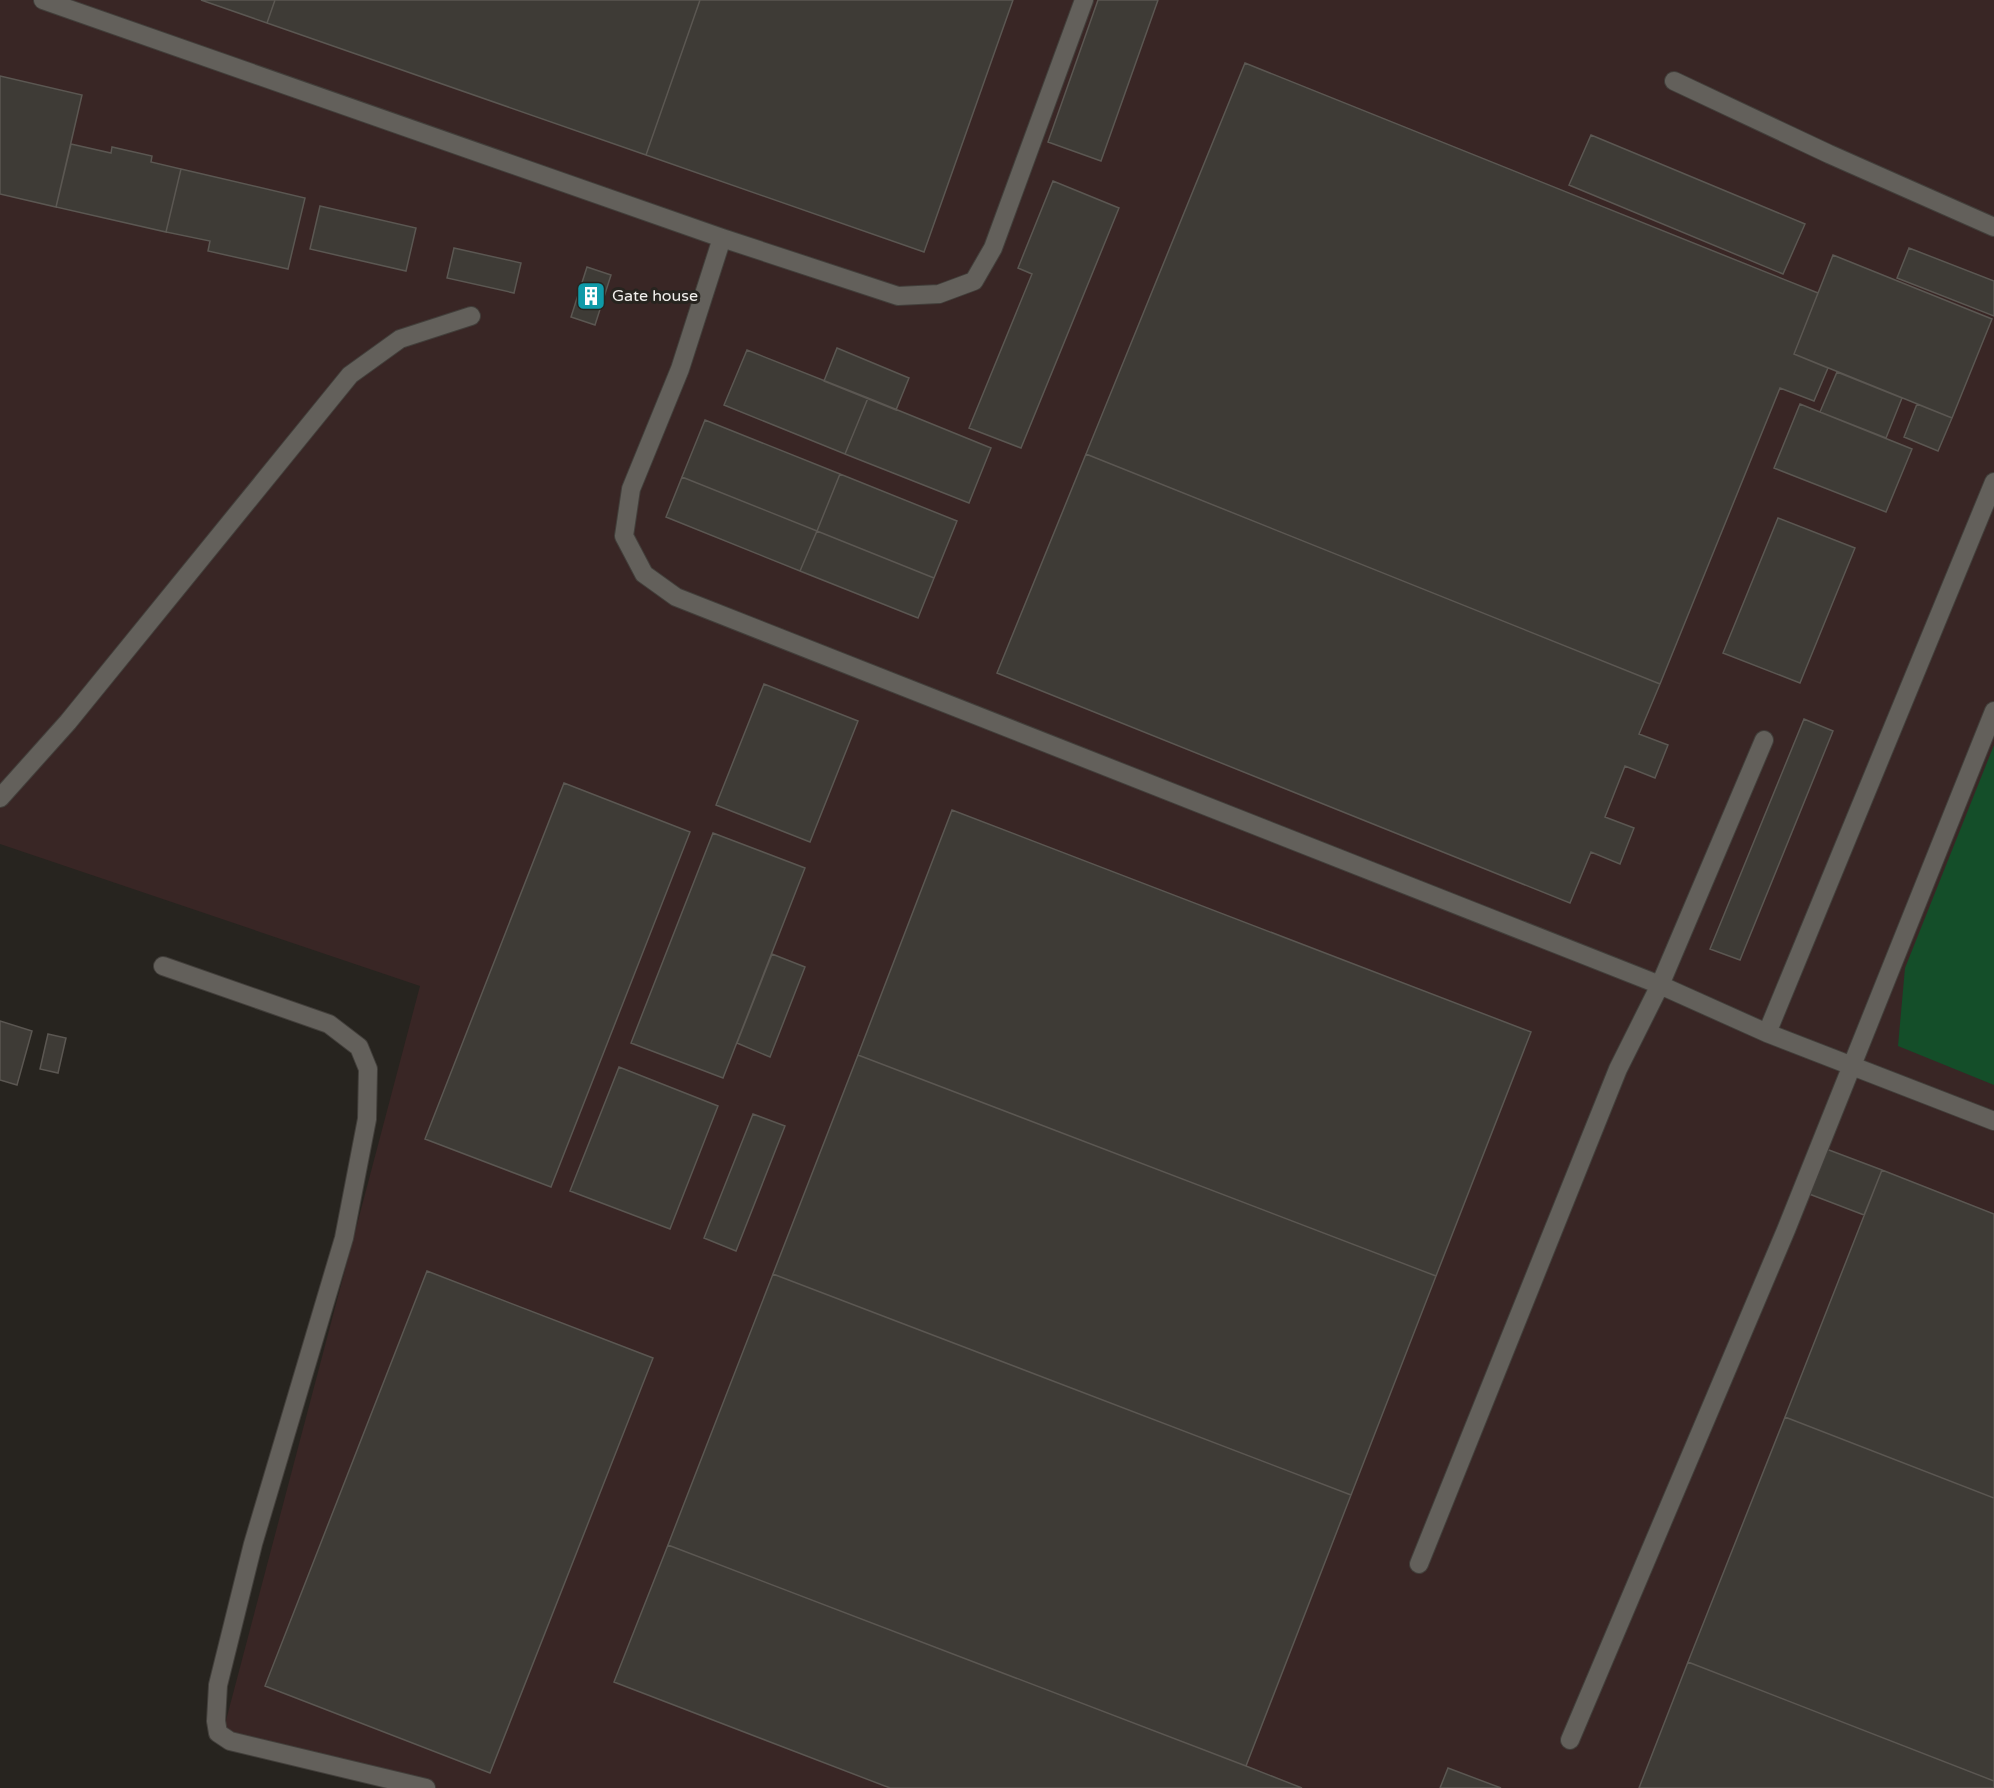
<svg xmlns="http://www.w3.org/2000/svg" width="1994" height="1788" font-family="'Varela Round',sans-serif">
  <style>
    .industrial { fill: #392625 }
    .green { fill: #144e29 }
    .building { fill: #3e3b36; stroke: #5b5752; stroke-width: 1.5 }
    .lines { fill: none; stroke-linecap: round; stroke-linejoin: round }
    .minor-casing { stroke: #423f3b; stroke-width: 20 }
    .minor { stroke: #63605b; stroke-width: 18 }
    .labels { text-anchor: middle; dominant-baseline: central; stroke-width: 6; stroke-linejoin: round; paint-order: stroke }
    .poi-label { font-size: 16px; fill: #f2f0ed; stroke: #27241f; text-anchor: start }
  </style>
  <rect width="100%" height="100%" fill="#27241f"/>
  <!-- industrial -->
  <path class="industrial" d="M 0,0 L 1994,0 L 1994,1788 L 408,1788 L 220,1743 L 420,986 L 0,844 Z"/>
  <!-- green -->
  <path class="green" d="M 1994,745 L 1994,1085 L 1898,1046 L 1905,968 Z"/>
  <!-- building -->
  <path class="building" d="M 201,0 L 275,0 L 267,23 Z
    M 275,0 L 700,0 L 646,155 L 267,23 Z
    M 700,0 L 1013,0 L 924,252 L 646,155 Z
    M 1098,0 L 1158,0 L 1101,161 L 1048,142 Z
    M 1245,63 L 1818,293 L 1794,354 L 1828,368 L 1814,401 L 1780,388 L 1660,684 L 1086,454 Z
    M 0,76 L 82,95 L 56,207 L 0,194 Z
    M 1591,135 L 1805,224 L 1783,274 L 1569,185 Z
    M 71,144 L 111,153 L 112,147 L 152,156 L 151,162 L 181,169 L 166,232 L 56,207 Z
    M 181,169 L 305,198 L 288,269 L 208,251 L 210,241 L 166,232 Z
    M 1053,181 L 1119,208 L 1021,448 L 969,428 L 1032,274 L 1018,268 Z
    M 320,206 L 416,228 L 406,271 L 310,249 Z
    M 454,248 L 521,263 L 514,293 L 447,278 Z
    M 1909,248 L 1994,281 L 1994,316 L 1897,278 Z
    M 1833,255 L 1992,319 L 1952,418 L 1794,354 Z
    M 587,267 L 611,275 L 595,325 L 571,317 Z
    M 837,348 L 909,378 L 896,410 L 824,381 Z
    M 747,350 L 868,398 L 845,454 L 724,405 Z
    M 1837,372 L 1902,398 L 1886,438 L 1820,412 Z
    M 868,398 L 991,448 L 969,503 L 845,454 Z
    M 1800,404 L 1912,449 L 1886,512 L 1774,468 Z
    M 1917,404 L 1952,418 L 1938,451 L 1904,437 Z
    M 705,420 L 840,474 L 817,531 L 682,477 Z
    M 1086,454 L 1660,684 L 1639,734 L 1668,745 L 1655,778 L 1625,766 L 1605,817 L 1634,828 L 1620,864 L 1591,852 L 1570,903 L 997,673 Z
    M 840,474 L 957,521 L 934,578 L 817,531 Z
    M 682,477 L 817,531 L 800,571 L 666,517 Z
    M 1778,518 L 1855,548 L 1800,683 L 1723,653 Z
    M 817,531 L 934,578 L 918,618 L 800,571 Z
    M 764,684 L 858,721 L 810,842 L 716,805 Z
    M 1804,719 L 1833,731 L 1740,960 L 1710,949 Z
    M 564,783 L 690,832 L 551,1187 L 425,1139 Z
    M 952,810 L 1531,1032 L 1436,1276 L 858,1055 Z
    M 713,833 L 805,868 L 723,1078 L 631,1043 Z
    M 772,954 L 805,967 L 770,1057 L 737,1043 Z
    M 0,1021 L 32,1031 L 17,1085 L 0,1080 Z
    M 48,1034 L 66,1038 L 58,1073 L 40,1069 Z
    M 858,1055 L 1436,1276 L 1351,1495 L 773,1274 Z
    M 619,1067 L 718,1106 L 670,1229 L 570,1191 Z
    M 753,1114 L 785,1126 L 736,1251 L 704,1238 Z
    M 1821,1147 L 1882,1170 L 1864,1215 L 1804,1192 Z
    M 1882,1170 L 1994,1214 L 1994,1498 L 1785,1417 Z
    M 427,1271 L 653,1358 L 490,1773 L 265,1686 Z
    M 773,1274 L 1351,1495 L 1246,1766 L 668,1545 Z
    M 1785,1417 L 1994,1498 L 1994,1781 L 1688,1662 Z
    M 668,1545 L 1246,1766 L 1302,1788 L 890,1788 L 614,1682 Z
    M 1688,1662 L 1994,1781 L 1994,1788 L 1639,1788 Z
    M 1448,1768 L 1501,1788 L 1440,1788 Z"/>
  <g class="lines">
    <!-- minor casing -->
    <g class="minor-casing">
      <path id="minor" d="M 43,0 L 722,238 L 898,296 L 939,294 L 974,281 L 993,248 L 1084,0
        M 1674,81 L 1829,154 L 1994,227
        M 722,238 L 680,369 L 631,489 L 624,536 L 644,574 L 676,597 L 1660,985 L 1767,1033 L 1994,1121
        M 0,798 L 68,722 L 350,375 L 400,339 L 471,316
        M 163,966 L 329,1024 L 359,1047 L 368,1069 L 367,1119 L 344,1238 L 253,1544 L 218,1685 L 216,1721 L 218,1733 L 230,1741 L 426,1788
        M 1767,1033 L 1994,482
        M 1419,1564 L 1618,1069 L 1660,985 L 1764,740
        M 1570,1740 L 1786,1230 L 1994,711"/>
    </g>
    <!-- minor -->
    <use href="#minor" class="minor"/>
  </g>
  <!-- icons -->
  <defs>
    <g id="building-square" transform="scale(1.5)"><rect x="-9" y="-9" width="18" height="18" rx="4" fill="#0f9aa8" stroke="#27241f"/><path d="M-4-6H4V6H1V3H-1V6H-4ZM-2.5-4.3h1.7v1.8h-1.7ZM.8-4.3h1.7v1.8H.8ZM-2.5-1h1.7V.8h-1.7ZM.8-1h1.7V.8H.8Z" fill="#fff"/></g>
  </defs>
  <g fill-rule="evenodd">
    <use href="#building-square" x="591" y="296"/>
  </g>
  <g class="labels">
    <!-- poi labels -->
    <g class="poi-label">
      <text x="612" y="296">Gate house</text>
    </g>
  </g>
</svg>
